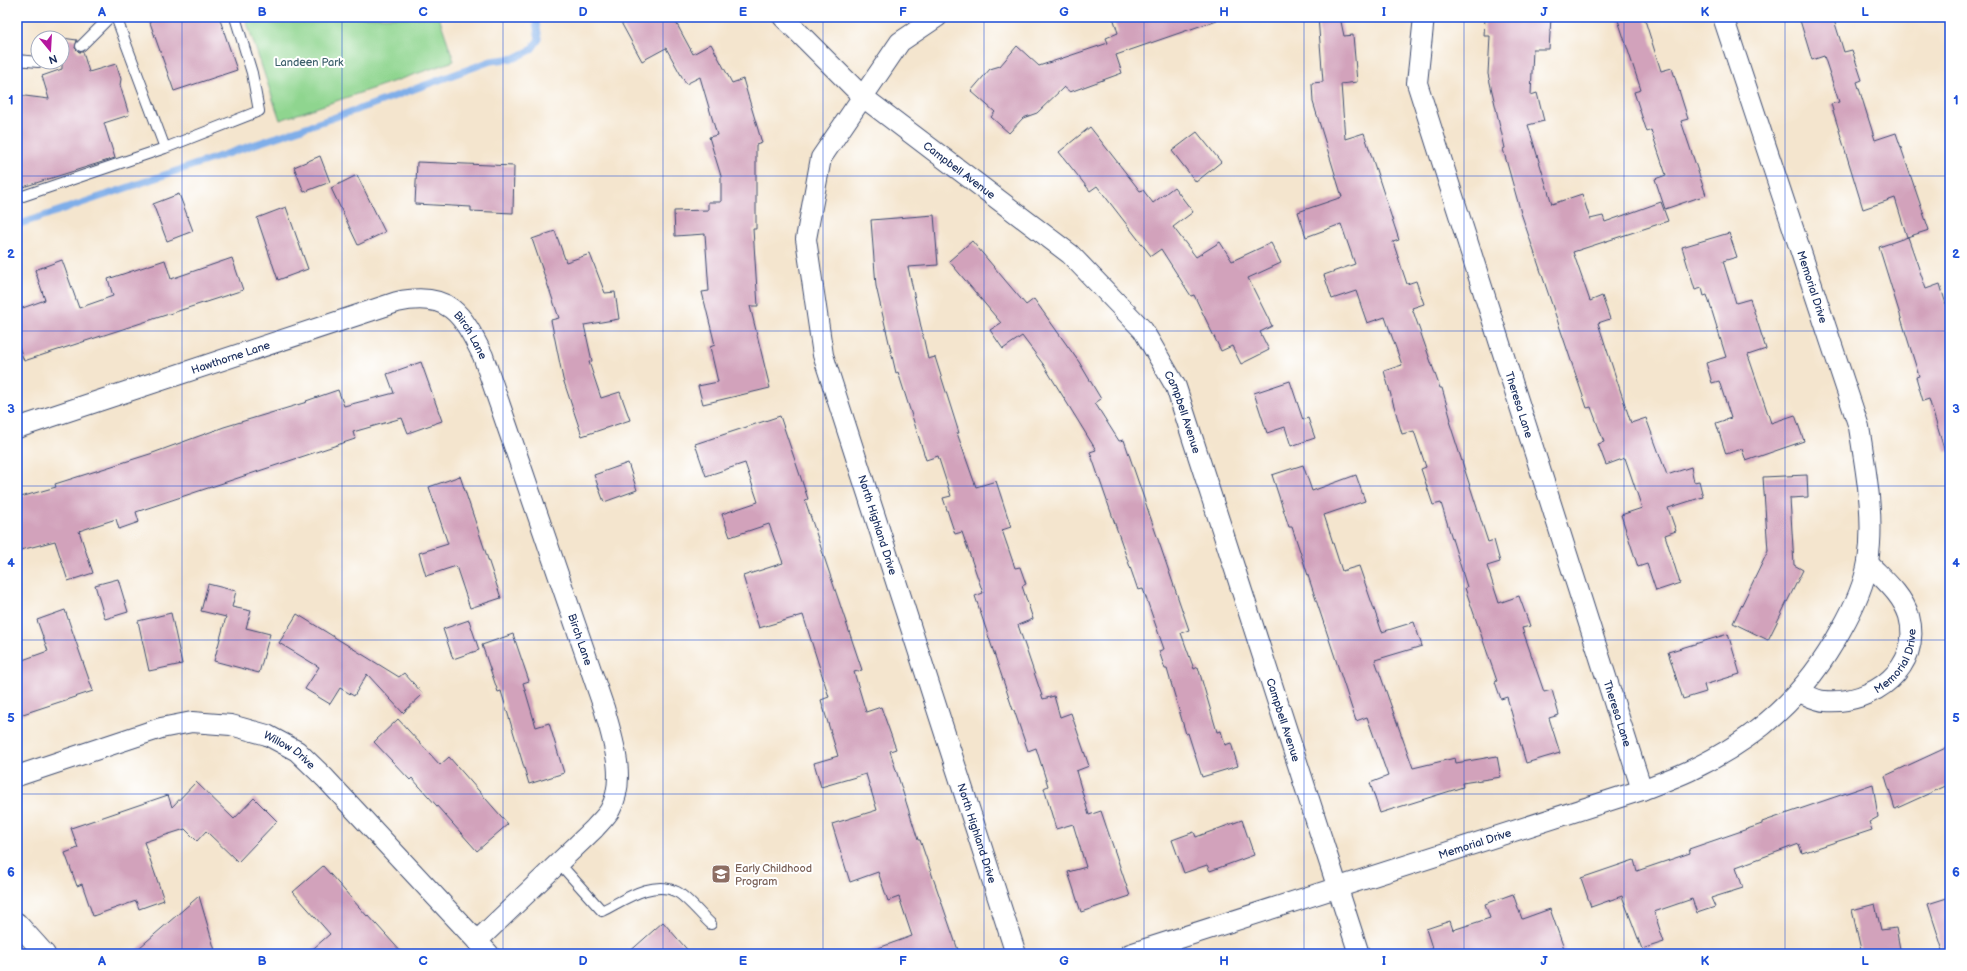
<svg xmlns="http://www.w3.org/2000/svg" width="1967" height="971" font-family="'Balsamiq Sans',sans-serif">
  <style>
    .green { fill: #8fd58f; stroke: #558276 }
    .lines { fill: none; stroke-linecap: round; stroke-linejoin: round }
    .stream { stroke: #7faee9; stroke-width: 7 }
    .building { fill: #d2a2bb }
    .lane-casing { stroke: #3c4a6f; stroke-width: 12 }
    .street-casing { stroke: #3c4a6f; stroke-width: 22 }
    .lane { stroke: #fff; stroke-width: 10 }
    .street { stroke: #fff; stroke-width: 20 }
    .grid { fill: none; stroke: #1d4ed8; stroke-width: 1; stroke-opacity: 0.55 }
    .labels { text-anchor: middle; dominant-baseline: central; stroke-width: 4; stroke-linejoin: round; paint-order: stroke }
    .park-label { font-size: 11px; fill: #3e616d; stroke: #fff }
    .street-label { font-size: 11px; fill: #1b2f5e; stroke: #fff }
    .education-label { font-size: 11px; fill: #785e54; stroke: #fff; text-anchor: start }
    .neatline { fill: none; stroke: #1d4ed8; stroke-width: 1.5 }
    .grid-label { font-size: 13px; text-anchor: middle; font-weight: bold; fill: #1d4ed8 }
  </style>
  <rect width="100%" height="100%" fill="#fff"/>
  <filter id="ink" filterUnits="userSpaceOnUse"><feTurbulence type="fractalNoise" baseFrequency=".025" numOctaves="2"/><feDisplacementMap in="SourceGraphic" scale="8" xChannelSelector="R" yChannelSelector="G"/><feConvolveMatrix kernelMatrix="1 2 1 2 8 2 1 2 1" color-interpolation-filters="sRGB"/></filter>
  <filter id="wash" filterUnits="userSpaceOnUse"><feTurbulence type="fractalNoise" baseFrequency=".012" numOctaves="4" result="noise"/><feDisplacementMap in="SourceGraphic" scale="16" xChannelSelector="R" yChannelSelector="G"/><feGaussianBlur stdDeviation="0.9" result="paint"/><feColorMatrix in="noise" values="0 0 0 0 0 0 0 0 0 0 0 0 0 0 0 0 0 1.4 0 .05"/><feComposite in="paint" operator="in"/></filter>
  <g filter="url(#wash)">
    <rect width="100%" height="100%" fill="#f4e5ce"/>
    <!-- green -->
    <path class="green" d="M 245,17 L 439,17 L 454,61 L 280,120 Z"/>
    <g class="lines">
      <!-- stream -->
      <path class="stream" d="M 17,225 L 368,106 L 491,61 L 515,58 L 531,50 L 539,39 L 535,17"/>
    </g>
    <g id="blocks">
      <!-- building -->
      <path class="building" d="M 148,17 L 219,17 L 237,70 L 174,91 Z
        M 618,17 L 673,17 L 693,54 L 711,44 L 732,83 L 743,79 L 762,143 L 756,145 L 756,229 L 753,229 L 758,306 L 750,306 L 770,388 L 703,404 L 698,386 L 718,382 L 710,347 L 715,345 L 702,292 L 709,291 L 705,234 L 675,236 L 674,211 L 708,210 L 708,202 L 721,202 L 721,176 L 709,137 L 717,135 L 700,77 L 686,84 L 666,48 L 642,61 Z
        M 1113,17 L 1216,17 L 1217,20 L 1116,55 L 1122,73 L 1070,92 L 1064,87 L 1037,113 L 1023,118 L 1009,133 L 991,117 L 995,112 L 971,91 L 990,69 L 1000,66 L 1017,46 L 1039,66 L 1108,43 L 1106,38 L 1118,33 Z
        M 1318,17 L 1340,17 L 1344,36 L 1353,35 L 1357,82 L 1341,84 L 1345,139 L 1364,133 L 1399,240 L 1393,242 L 1407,284 L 1416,281 L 1424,304 L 1412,308 L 1440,388 L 1442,388 L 1451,420 L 1449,421 L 1488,542 L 1494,540 L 1500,562 L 1487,566 L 1499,603 L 1519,596 L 1530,626 L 1522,628 L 1544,692 L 1552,690 L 1559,715 L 1549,718 L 1560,753 L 1526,763 L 1507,697 L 1501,699 L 1495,682 L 1497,681 L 1465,588 L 1467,587 L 1441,503 L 1433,505 L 1421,469 L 1426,467 L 1414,431 L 1402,434 L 1384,371 L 1402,365 L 1385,317 L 1367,323 L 1356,291 L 1332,299 L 1324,275 L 1355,264 L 1341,224 L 1306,237 L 1298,212 L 1342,197 L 1313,102 L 1312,83 L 1323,82 Z
        M 1485,17 L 1551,17 L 1549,49 L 1533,49 L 1531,95 L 1537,93 L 1544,121 L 1528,125 L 1552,204 L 1582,194 L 1590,219 L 1603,216 L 1605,222 L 1661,202 L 1668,221 L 1573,252 L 1590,301 L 1602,296 L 1610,319 L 1598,323 L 1631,423 L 1646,418 L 1667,475 L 1691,467 L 1694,482 L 1699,481 L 1703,497 L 1668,508 L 1676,531 L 1665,535 L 1680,583 L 1656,591 L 1647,564 L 1638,567 L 1621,515 L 1642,508 L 1625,458 L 1606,465 L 1598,444 L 1604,442 L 1591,407 L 1587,408 L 1521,213 L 1503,149 L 1505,148 L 1488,74 L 1490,36 L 1484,36 Z
        M 1617,17 L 1644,17 L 1661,71 L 1672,68 L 1688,119 L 1681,121 L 1706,195 L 1665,209 L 1655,179 L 1666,175 L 1651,130 L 1647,132 L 1634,92 L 1641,90 Z
        M 1799,17 L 1833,17 L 1844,52 L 1852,50 L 1862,80 L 1857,82 L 1875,140 L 1896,133 L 1929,230 L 1907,237 L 1895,198 L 1863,209 L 1831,104 L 1839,102 L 1824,56 L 1812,60 Z
        M 62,38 L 77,40 L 75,48 L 79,52 L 83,52 L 89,72 L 116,64 L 121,79 L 120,85 L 129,115 L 104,123 L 115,158 L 17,189 L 17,95 L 49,99 L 42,76 L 62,69 Z
        M 1090,127 L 1140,191 L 1143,190 L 1153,203 L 1174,187 L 1193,212 L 1173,227 L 1196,257 L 1220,242 L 1232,261 L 1271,243 L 1281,263 L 1248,278 L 1272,326 L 1260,332 L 1269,350 L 1241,364 L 1232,346 L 1221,351 L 1194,295 L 1191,296 L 1161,249 L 1151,256 L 1097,186 L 1090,191 L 1059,152 Z
        M 1197,132 L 1221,162 L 1196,182 L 1172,151 Z
        M 320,156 L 330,182 L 304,192 L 294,167 Z
        M 417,162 L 514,166 L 513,213 L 471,211 L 471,207 L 415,204 Z
        M 357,175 L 385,232 L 358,245 L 331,188 Z
        M 179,194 L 193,231 L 167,241 L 153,204 Z
        M 286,207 L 308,269 L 278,280 L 257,218 Z
        M 934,215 L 938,265 L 908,267 L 928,359 L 935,357 L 959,433 L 957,433 L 976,487 L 996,481 L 1011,527 L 1002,530 L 1015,568 L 1020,567 L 1026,584 L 1022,586 L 1033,619 L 1018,625 L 1043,699 L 1054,696 L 1060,717 L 1071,713 L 1089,766 L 1076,771 L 1089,815 L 1101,811 L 1130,896 L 1081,912 L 1068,872 L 1086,867 L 1073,824 L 1056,829 L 1044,788 L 1048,786 L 1036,748 L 1028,751 L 1014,710 L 1013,710 L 975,596 L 983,593 L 962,532 L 955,534 L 943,498 L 951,496 L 938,456 L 926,460 L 898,372 L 896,373 L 876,286 L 871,220 Z
        M 555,231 L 566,262 L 590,254 L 605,293 L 615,292 L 619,319 L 584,325 L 592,361 L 589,362 L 601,398 L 620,392 L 630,420 L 582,436 L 563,379 L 551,320 L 559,318 L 532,239 Z
        M 1729,233 L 1737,257 L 1723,261 L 1736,303 L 1750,299 L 1766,349 L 1748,355 L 1771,423 L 1795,415 L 1804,441 L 1746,461 L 1742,449 L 1726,454 L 1716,423 L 1731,418 L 1719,381 L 1712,383 L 1706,363 L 1726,357 L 1707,295 L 1704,296 L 1702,288 L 1695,290 L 1682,247 Z
        M 1908,237 L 1926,289 L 1940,284 L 1950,318 L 1950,451 L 1945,452 L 1929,399 L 1923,401 L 1916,377 L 1919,376 L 1879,247 Z
        M 972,241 L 1026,305 L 1034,299 L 1079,362 L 1101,399 L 1095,403 L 1119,441 L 1124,440 L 1189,630 L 1181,633 L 1194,669 L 1198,667 L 1217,732 L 1221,731 L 1225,745 L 1231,743 L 1238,766 L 1202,777 L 1188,733 L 1186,734 L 1167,669 L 1165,669 L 1159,651 L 1164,649 L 1143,589 L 1138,590 L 1090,452 L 1096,450 L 1043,364 L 1022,336 L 1003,349 L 990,330 L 1001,323 L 949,261 Z
        M 232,258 L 243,290 L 24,361 L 17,341 L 17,310 L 45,300 L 35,270 L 62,260 L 79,308 L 113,296 L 108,279 L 165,260 L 171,279 Z
        M 421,362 L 442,421 L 408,433 L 402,418 L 353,432 L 355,439 L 136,512 L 139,522 L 119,529 L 116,519 L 79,531 L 93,573 L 68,581 L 55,541 L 17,551 L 17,498 L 56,487 L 55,484 L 150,454 L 224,427 L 307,402 L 306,401 L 338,390 L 344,406 L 394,393 L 387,374 Z
        M 1290,381 L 1303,420 L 1308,418 L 1315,438 L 1291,446 L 1285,427 L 1267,433 L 1254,393 Z
        M 780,416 L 808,499 L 805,500 L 862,670 L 854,672 L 866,712 L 881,707 L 896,749 L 890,751 L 918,840 L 920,840 L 958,950 L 946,954 L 871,954 L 870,951 L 912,936 L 899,897 L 888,901 L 878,872 L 850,882 L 832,824 L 877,810 L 866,774 L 821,787 L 814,763 L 838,756 L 821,700 L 829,697 L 803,615 L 759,628 L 743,576 L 783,563 L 769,524 L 730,537 L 722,514 L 758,502 L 745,463 L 706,476 L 695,444 Z
        M 628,463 L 637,490 L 604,502 L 594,475 Z
        M 1303,465 L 1312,491 L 1356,475 L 1365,501 L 1324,515 L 1342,571 L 1359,566 L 1382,632 L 1414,622 L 1422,646 L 1375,660 L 1413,768 L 1455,758 L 1456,763 L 1497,756 L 1501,777 L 1462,783 L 1463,787 L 1380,813 L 1370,783 L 1388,776 L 1367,717 L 1356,721 L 1292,527 L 1289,527 L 1272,475 Z
        M 1807,475 L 1808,497 L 1790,498 L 1794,565 L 1803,570 L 1768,640 L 1733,623 L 1768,551 L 1763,477 Z
        M 460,476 L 501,598 L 470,608 L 456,566 L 426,576 L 419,553 L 448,544 L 429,487 Z
        M 118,579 L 128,612 L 105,619 L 95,585 Z
        M 208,584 L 236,591 L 232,607 L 251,611 L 246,628 L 270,634 L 259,673 L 214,661 L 226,617 L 201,611 Z
        M 65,610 L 93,691 L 17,716 L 17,662 L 48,651 L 37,620 Z
        M 171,613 L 182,664 L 149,671 L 138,621 Z
        M 297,614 L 399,677 L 404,673 L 423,694 L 403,713 L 367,674 L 354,696 L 340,688 L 330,704 L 305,689 L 319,667 L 279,643 Z
        M 469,620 L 479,650 L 453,659 L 443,629 Z
        M 513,634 L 529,681 L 523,683 L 536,727 L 549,723 L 564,773 L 529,784 L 501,691 L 498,692 L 482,645 Z
        M 1728,634 L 1740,674 L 1704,685 L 1706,692 L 1683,699 L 1668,652 Z
        M 398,719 L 440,765 L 449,757 L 508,824 L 477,851 L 412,778 L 410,780 L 374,742 Z
        M 1950,746 L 1950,784 L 1895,809 L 1885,776 Z
        M 196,782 L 234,819 L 254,798 L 277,821 L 238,862 L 206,831 L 197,841 L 185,829 L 144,842 L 164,900 L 139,909 L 136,901 L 93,916 L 82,884 L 77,886 L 65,853 L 78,848 L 71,828 L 168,795 L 172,807 Z
        M 1873,784 L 1878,817 L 1869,822 L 1872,830 L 1802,853 L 1799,844 L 1736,867 L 1743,888 L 1711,898 L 1715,907 L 1697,913 L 1692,899 L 1654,912 L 1664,942 L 1642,949 L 1622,896 L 1591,907 L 1581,878 L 1634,860 L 1637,871 L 1690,853 L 1689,849 L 1762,824 L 1762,822 Z
        M 1242,820 L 1254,855 L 1210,871 L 1207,865 L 1184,873 L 1172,840 L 1194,832 L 1196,837 Z
        M 323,866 L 367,916 L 368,915 L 403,954 L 307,954 L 330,934 L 293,892 Z
        M 1513,894 L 1522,919 L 1550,909 L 1566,954 L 1434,954 L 1426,929 L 1450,921 L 1453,930 L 1490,918 L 1485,904 Z
        M 199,896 L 216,954 L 132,954 Z
        M 1950,897 L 1950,954 L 1944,954 L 1928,904 Z
        M 1875,904 L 1881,930 L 1896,928 L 1901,954 L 1862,954 L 1852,910 Z
        M 663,922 L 691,954 L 627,954 Z"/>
    </g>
  </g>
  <g filter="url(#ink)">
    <use href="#blocks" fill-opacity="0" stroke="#3c4a6f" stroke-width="1"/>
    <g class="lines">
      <!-- lane casing -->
      <g class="lane-casing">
        <path id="lane" d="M 81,46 L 110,17
          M 17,60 L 38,62
          M 165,148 L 259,111 L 252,73 L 235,17
          M 17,198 L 165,148 L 116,17
          M 559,863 L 602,911 C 624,900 653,879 677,892 C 688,898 702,916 711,924"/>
      </g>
      <!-- street casing -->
      <g class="street-casing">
        <g id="street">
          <path id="s1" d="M 783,17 L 863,97 L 1070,254 L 1143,330 L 1176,387 L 1359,954"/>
          <path id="s2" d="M 937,17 L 900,42 L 821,158 L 806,239 L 823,355 L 1016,954"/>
          <path id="s3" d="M 1424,17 L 1417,83 L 1642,790"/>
          <path id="s4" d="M 17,428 L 397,302 C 449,291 462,313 483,356 L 604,708 C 613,741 627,779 610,810 C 606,817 599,823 594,829 L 477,941"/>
          <path id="s5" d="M 1799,692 C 1807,695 1817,701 1825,701 C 1873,705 1923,667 1909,616 C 1902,594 1883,579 1868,563"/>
          <path id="s6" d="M 17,776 L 161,728 L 192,722 L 231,725 L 267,735 L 297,751 L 325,778 L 489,954"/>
          <path d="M 17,923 L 45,954"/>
          <path id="s7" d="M 1130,954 L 1642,790 C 1657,784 1674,778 1689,771 C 1757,739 1806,695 1841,630 C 1853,609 1864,586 1868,562 C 1875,517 1866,472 1859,427 L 1723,17"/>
        </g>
      </g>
      <!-- lane -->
      <use href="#lane" class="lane"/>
      <!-- street -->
      <use href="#street" class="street"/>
    </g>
  </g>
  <!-- grid -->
  <path class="grid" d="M 182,17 L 182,954M 342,17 L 342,954M 503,17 L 503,954M 663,17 L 663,954M 823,17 L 823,954M 984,17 L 984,954M 1144,17 L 1144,954M 1304,17 L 1304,954M 1464,17 L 1464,954M 1624,17 L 1624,954M 1785,17 L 1785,954M 17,176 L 1950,176M 17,331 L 1950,331M 17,486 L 1950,486M 17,640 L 1950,640M 17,794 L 1950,794"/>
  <!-- icons -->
  <defs>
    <g id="school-square" transform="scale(1)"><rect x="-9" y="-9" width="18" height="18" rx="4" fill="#8d6e63" stroke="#fff"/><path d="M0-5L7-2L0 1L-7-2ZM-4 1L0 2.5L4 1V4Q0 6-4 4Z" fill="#fff"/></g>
  </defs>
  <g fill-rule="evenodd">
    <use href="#school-square" x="721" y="874"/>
  </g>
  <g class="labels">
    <!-- park labels -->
    <g class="park-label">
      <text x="309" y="62">Landeen Park</text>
    </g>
    <!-- street labels -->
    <g class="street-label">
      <text stroke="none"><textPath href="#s1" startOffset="234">Campbell Avenue</textPath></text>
      <text transform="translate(1812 287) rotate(72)">Memorial Drive</text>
      <text stroke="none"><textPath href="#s4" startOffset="490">Birch Lane</textPath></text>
      <text stroke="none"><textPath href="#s4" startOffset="225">Hawthorne Lane</textPath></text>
      <text stroke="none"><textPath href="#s3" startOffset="404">Theresa Lane</textPath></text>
      <text stroke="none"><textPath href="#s1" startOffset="570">Campbell Avenue</textPath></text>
      <text stroke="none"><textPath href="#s2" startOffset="563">North Highland Drive</textPath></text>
      <text stroke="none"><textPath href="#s4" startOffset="814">Birch Lane</textPath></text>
      <text stroke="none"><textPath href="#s5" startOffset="117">Memorial Drive</textPath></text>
      <text stroke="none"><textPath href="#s3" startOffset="728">Theresa Lane</textPath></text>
      <text stroke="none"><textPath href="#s1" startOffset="894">Campbell Avenue</textPath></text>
      <text stroke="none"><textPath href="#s6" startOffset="287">Willow Drive</textPath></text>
      <text stroke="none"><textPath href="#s2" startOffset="887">North Highland Drive</textPath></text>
      <text stroke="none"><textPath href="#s7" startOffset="362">Memorial Drive</textPath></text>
    </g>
    <!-- education labels -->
    <g class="education-label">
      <text x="735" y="868">Early Childhood<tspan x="735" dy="13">Program</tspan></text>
    </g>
  </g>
  <!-- margin -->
  <rect width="1967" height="971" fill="none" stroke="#fff" stroke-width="44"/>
  <!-- north arrow -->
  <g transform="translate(50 50) rotate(162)"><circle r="19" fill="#ffffff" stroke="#a4acbf"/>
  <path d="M0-3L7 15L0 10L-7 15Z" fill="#b5179e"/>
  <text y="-6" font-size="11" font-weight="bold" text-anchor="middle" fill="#1b2f5e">N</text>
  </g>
  <rect x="22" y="22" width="1923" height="927" class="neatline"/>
  <g class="grid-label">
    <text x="102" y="16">A</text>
    <text x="262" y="16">B</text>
    <text x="423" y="16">C</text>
    <text x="583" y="16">D</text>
    <text x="743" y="16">E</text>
    <text x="903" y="16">F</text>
    <text x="1064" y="16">G</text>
    <text x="1224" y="16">H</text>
    <text x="1384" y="16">I</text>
    <text x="1544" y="16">J</text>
    <text x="1705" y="16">K</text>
    <text x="1865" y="16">L</text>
    <text x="11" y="104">1</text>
    <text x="1956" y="104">1</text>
    <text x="11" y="258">2</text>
    <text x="1956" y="258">2</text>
    <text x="11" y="413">3</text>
    <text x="1956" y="413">3</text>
    <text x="11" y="567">4</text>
    <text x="1956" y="567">4</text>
    <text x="11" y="722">5</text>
    <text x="1956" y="722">5</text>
    <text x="11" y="876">6</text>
    <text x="1956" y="876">6</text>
    <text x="102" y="965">A</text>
    <text x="262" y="965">B</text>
    <text x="423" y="965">C</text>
    <text x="583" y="965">D</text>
    <text x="743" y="965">E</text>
    <text x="903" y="965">F</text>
    <text x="1064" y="965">G</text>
    <text x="1224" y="965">H</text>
    <text x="1384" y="965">I</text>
    <text x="1544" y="965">J</text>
    <text x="1705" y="965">K</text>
    <text x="1865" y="965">L</text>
  </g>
</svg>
